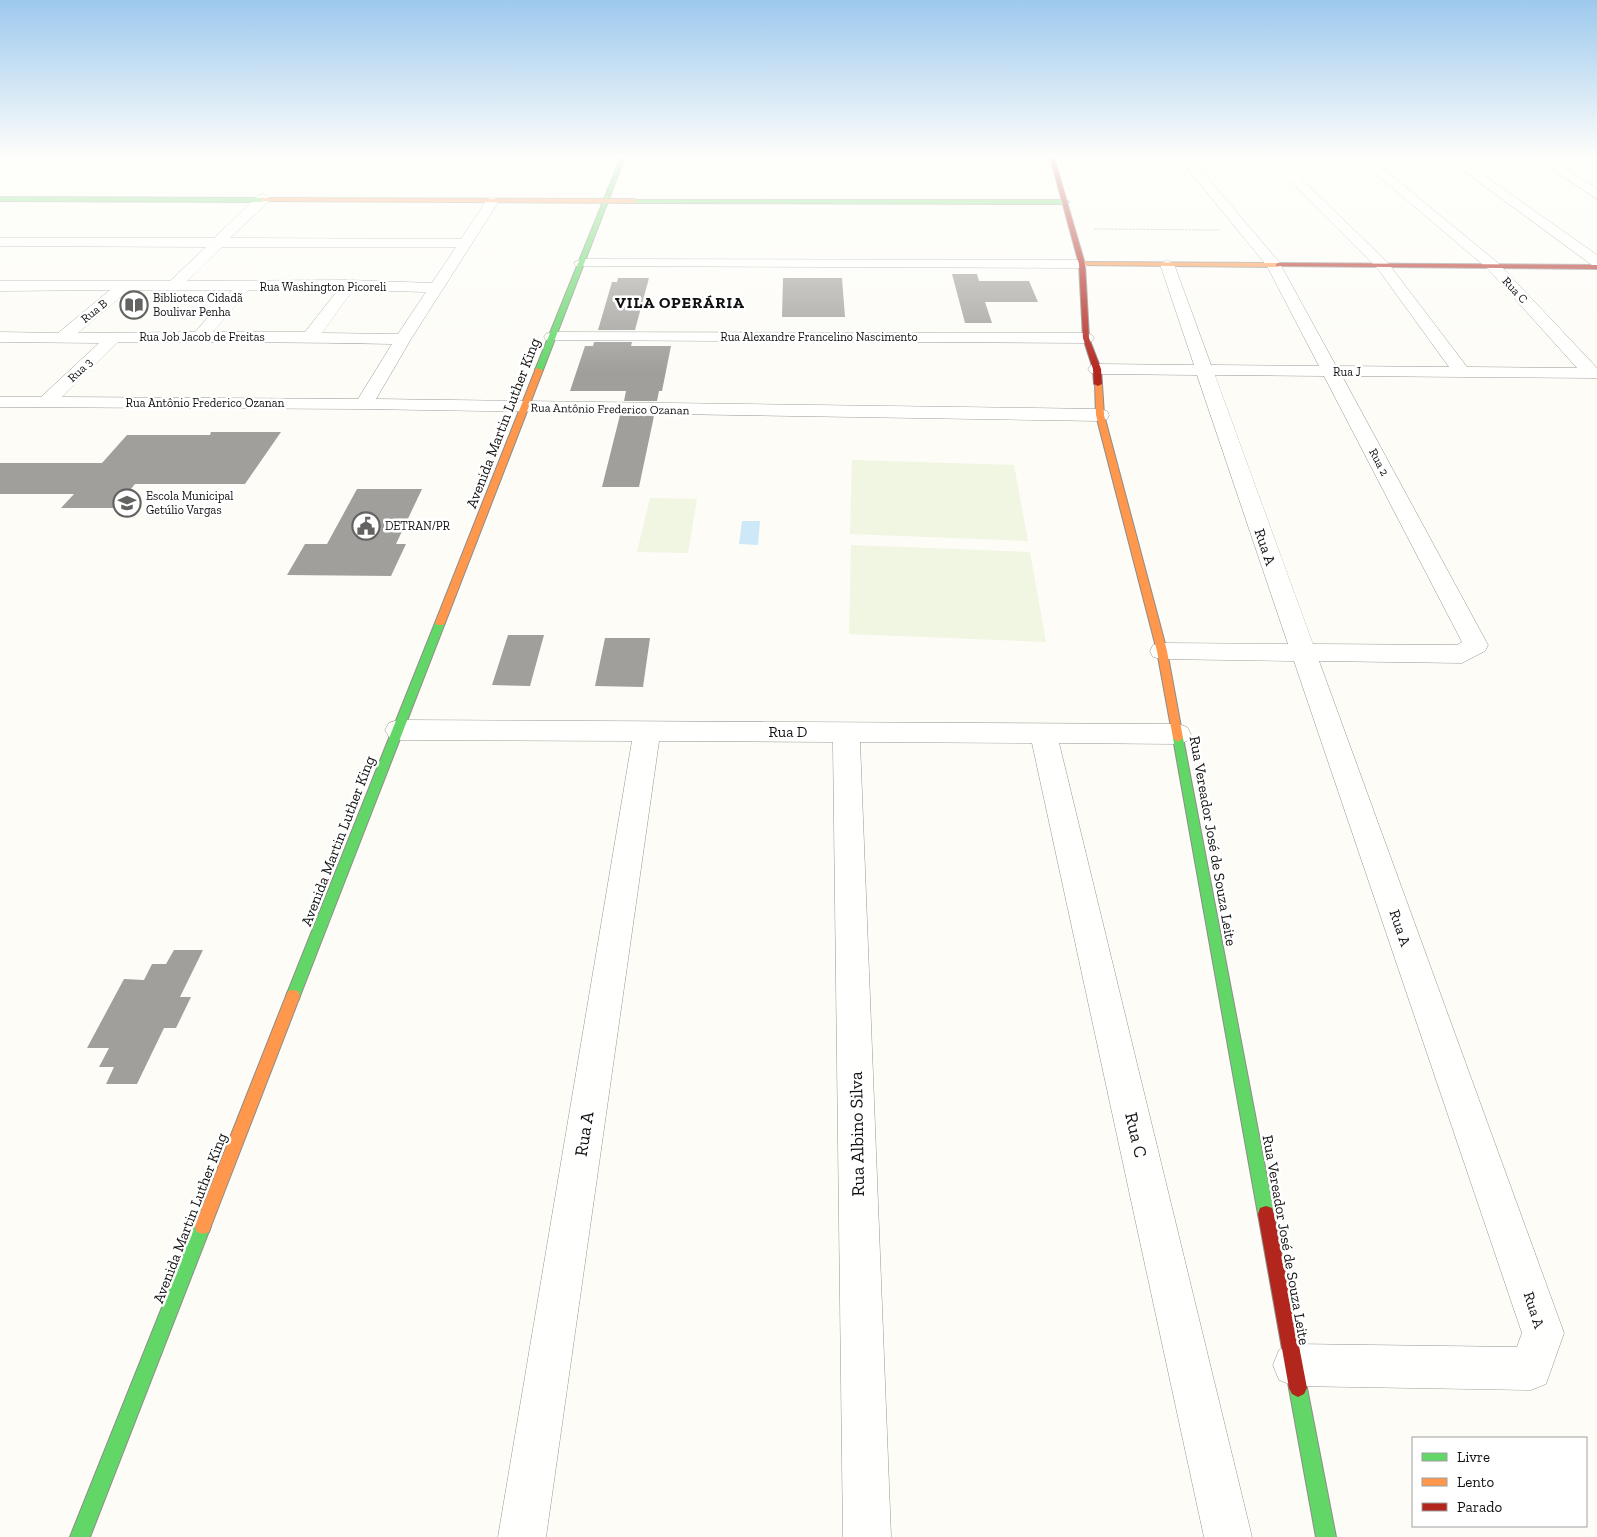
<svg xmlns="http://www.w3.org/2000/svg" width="1597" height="1537" font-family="'Zilla Slab',serif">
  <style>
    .pitch { fill: #f0f6e1 }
    .water { fill: #cde8f7 }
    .building { fill: #a19f9c }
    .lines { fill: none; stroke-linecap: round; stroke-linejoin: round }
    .street-casing { stroke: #979795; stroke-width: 1 }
    .fast-casing { stroke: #8e8d8b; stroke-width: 2 }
    .slow-casing { stroke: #8e8d8b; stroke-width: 2 }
    .jam-casing { stroke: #8e8d8b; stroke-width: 2 }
    .path { stroke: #b9b9b8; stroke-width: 1; stroke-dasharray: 2.5 1; stroke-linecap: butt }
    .street { fill: #fffffe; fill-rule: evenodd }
    .fast { fill: #63d668; fill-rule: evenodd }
    .slow { fill: #ff974d; fill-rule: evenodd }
    .jam { fill: #b3261e; fill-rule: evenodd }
    .labels { text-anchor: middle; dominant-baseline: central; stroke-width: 5; stroke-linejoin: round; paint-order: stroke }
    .far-street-label { font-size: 12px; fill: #111; stroke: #fff }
    .far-poi-label { font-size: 12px; fill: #111; stroke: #fff; text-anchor: start }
    .street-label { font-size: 15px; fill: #111; stroke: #fff }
    .far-district-label { font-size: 16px; font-weight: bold; letter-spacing: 1px; fill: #111; stroke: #fff }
    .near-street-label { font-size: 18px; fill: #111; stroke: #fff }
  </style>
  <rect width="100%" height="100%" fill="#fdfcf7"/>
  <!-- pitch -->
  <path class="pitch" d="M 852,460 L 1014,465 L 1028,541 L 850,534 Z
    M 650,498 L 697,499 L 688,553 L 637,552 Z
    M 851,545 L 1030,552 L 1046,642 L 849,634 Z"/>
  <!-- water -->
  <path class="water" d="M 742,521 L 760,521 L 758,545 L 739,544 Z"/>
  <!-- building -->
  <path class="building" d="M 952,274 L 977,274 L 979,281 L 1029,281 L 1038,302 L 985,302 L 992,323 L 965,323 Z
    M 618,278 L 649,278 L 635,330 L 598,330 L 612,282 L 617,282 Z
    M 783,278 L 842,278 L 845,317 L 782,317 Z
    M 594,342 L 632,342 L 631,346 L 671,346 L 662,391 L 659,391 L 657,401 L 624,401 L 626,391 L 570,391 L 585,346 L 593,346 Z
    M 620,415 L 654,416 L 639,487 L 602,487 Z
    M 211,432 L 281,432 L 245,484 L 135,484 L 115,508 L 61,508 L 74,494 L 0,494 L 0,463 L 102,463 L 127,435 L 210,435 Z
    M 357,489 L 422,489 L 396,544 L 406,544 L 391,576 L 287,575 L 305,544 L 327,544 Z
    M 508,635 L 544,635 L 530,686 L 492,685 Z
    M 605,638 L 650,638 L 643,687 L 595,686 Z
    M 174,950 L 203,950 L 180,997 L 191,997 L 176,1028 L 164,1028 L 137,1084 L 106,1084 L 114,1067 L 99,1067 L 109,1048 L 87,1048 L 124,979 L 144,980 L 152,964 L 166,964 Z"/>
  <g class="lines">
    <!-- street casing -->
    <g class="street-casing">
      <path id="street" d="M 1178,157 L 1190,157 L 1279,262 L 1336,366 L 1449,367 L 1378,269 L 1266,157 L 1279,157 L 1388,263 L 1467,367 L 1577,368 L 1488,269 L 1356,157 L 1369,157 L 1498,263 L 1597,368 L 1597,378 L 1342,376 L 1488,645 L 1485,651 L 1462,663 L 1319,661 L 1564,1333 L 1546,1384 L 1531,1390 L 1294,1386 L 1279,1380 L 1273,1365 L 1279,1350 L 1294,1344 L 1517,1347 L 1522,1333 L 1294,661 L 1162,659 L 1153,657 L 1150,651 L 1153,645 L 1162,643 L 1288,644 L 1197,375 L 1097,374 L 1091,373 L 1088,369 L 1091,365 L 1097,364 L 1194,365 L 1160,264 L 1167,260 L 1174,264 L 1211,365 L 1319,366 L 1267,266 ZM 1215,375 L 1324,376 L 1462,642 L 1457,645 L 1313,644 Z
        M 1445,157 L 1458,157 L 1597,255 L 1597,266 L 1592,265 Z
        M 1534,157 L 1548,157 L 1597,189 L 1597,199 Z
        M 264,194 L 270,198 L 269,201 L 230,238 L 461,239 L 488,198 L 493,197 L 499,201 L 411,339 L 376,399 L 1100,409 L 1107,411 L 1109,415 L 1107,419 L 1100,421 L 364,409 L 0,407 L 0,397 L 41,397 L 99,343 L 0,342 L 0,332 L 58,333 L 110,290 L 0,291 L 0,281 L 170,281 L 206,247 L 0,246 L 0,238 L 214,238 L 259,195 ZM 222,247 L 456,247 L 432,283 L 349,280 L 187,281 ZM 129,290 L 232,290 L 195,332 L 78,333 ZM 249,290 L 338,290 L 305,332 L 213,332 ZM 353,290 L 426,292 L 398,334 L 322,333 ZM 118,342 C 209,342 300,342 392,344 L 358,399 L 62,397 Z
        M 581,259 L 1082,260 L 1089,264 L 1082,268 L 576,266 L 574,263 Z
        M 552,332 L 1086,333 L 1092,335 L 1094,338 L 1092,341 L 1086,343 L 546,340 L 544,337 L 546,334 Z
        M 398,720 L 1178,724 L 1187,727 L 1191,734 L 1187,741 L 1178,744 L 1059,743 L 1252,1537 L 1204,1537 L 1032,743 L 860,742 L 891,1537 L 843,1537 L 833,742 L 659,741 L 546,1537 L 498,1537 L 632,741 L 398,740 L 389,737 L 385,730 L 389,723 Z"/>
    </g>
    <!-- fast casing -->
    <g class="fast-casing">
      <path id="fast" d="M 621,157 L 625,157 L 543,370 L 536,372 L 535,370 Z
        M 0,197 L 262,198 L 265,200 L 262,202 L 0,201 Z
        M 632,200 L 1066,200 L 1069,202 L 1066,204 L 634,203 Z
        M 440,620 L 445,623 L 300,996 L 298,1001 L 293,1002 L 288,1001 L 286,996 L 435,623 Z
        M 1178,734 L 1183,738 L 1274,1214 L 1272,1220 L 1266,1222 L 1260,1220 L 1258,1214 L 1173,738 Z
        M 203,1218 L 209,1220 L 211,1226 L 90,1537 L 70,1537 L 197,1220 Z
        M 1298,1379 L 1304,1382 L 1307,1388 L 1336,1537 L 1316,1537 L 1289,1388 L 1292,1382 Z"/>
    </g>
    <!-- slow casing -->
    <g class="slow-casing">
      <path id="slow" d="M 262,198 L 634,199 L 637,201 L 634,203 L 260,201 Z
        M 1082,262 L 1278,263 L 1281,265 L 1278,267 L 1080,265 L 1080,263 Z
        M 536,368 L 543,370 L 445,623 L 443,625 L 437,625 L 435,623 Z
        M 1095,382 L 1102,384 L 1104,415 L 1167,651 L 1183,738 L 1178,742 L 1173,738 L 1157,651 L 1096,415 Z
        M 293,990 L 298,991 L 300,996 L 211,1226 L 209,1232 L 203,1234 L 197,1232 L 195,1226 L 286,996 L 288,991 Z"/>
    </g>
    <!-- jam casing -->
    <g class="jam-casing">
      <path id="jam" d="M 1050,157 L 1054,157 L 1085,264 L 1089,338 L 1101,369 L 1102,384 L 1098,386 L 1094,384 L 1093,369 L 1083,338 L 1079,264 Z
        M 1278,263 L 1597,265 L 1597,269 L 1276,266 L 1276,264 Z
        M 1266,1206 L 1272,1208 L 1274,1214 L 1307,1388 L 1304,1394 L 1298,1397 L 1292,1394 L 1289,1388 L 1258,1214 L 1260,1208 Z"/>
    </g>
    <!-- path -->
    <path class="path" d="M 1094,229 L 1220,230"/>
    <!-- street -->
    <use href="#street" class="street"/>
    <!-- fast -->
    <use href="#fast" class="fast"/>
    <!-- slow -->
    <use href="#slow" class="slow"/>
    <!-- jam -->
    <use href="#jam" class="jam"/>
  </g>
  <!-- sky -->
  <linearGradient id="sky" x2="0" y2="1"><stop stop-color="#9dc9ee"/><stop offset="0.42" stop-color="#fefefb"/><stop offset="1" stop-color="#fefefb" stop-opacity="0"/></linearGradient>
  <rect width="1597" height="372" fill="url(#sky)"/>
  <!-- icons -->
  <defs>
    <g id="library-ring" transform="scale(1.4375)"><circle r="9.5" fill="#fff" stroke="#646362" stroke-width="1.5"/><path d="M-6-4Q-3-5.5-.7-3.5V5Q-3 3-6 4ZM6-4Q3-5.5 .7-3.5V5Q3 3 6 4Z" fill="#646362"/></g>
    <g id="school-ring" transform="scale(1.4375)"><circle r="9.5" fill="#fff" stroke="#646362" stroke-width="1.5"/><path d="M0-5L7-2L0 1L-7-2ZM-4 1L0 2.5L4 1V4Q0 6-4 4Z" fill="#646362"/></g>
    <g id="civic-ring" transform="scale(1.4375)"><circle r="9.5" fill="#fff" stroke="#646362" stroke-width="1.5"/><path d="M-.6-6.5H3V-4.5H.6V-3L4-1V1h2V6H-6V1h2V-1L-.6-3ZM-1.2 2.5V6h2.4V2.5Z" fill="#646362"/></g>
  </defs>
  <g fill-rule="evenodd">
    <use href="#library-ring" x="134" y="305"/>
    <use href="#school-ring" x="127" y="503"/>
    <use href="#civic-ring" x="366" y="526"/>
  </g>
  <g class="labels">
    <!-- far-street labels -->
    <g class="far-street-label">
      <text x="323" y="287">Rua Washington Picoreli</text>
      <text transform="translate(1515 290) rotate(47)">Rua C</text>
      <text transform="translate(94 311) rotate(-39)">Rua B</text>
      <text x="202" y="337">Rua Job Jacob de Freitas</text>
      <text x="819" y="337">Rua Alexandre Francelino Nascimento</text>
      <text transform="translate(80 370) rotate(-44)">Rua 3</text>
      <text x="1347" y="372">Rua J</text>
      <text x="205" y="403">Rua Antônio Frederico Ozanan</text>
      <text transform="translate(610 409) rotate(1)">Rua Antônio Frederico Ozanan</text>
      <text transform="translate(1379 462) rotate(62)">Rua 2</text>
    </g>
    <!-- far-poi labels -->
    <g class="far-poi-label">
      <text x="153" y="298">Biblioteca Cidadã<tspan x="153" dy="14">Boulivar Penha</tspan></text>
      <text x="146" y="496">Escola Municipal<tspan x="146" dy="14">Getúlio Vargas</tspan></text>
      <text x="385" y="526">DETRAN/PR</text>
    </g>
    <!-- street labels -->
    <g class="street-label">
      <text transform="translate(503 423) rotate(-69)">Avenida Martin Luther King</text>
      <text transform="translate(1265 547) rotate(71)">Rua A</text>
      <text x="788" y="732">Rua D</text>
      <text transform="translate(338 841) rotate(-69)">Avenida Martin Luther King</text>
      <text transform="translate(1213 841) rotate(80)">Rua Vereador José de Souza Leite</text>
      <text transform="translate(1400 928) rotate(71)">Rua A</text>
      <text transform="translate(190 1218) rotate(-69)">Avenida Martin Luther King</text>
      <text transform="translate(1286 1240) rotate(80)">Rua Vereador José de Souza Leite</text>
      <text transform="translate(1534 1310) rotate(72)">Rua A</text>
    </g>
    <!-- far-district labels -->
    <g class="far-district-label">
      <text x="680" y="302">VILA OPERÁRIA</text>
    </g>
    <!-- near-street labels -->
    <g class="near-street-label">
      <text transform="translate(584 1134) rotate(-81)">Rua A</text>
      <text transform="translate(857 1134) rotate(-91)">Rua Albino Silva</text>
      <text transform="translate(1136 1135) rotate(77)">Rua C</text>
    </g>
  </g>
  <!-- legend -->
  <rect x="1412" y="1437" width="175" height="90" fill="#ffffff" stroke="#a0a0a0"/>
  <rect x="1422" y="1453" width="25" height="8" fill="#63d668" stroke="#a0a0a0"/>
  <text x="1457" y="1462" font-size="15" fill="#111111">Livre</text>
  <rect x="1422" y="1478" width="25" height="8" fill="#ff974d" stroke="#a0a0a0"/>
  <text x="1457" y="1487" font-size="15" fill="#111111">Lento</text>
  <rect x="1422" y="1503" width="25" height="8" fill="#b3261e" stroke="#a0a0a0"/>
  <text x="1457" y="1512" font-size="15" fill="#111111">Parado</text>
</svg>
